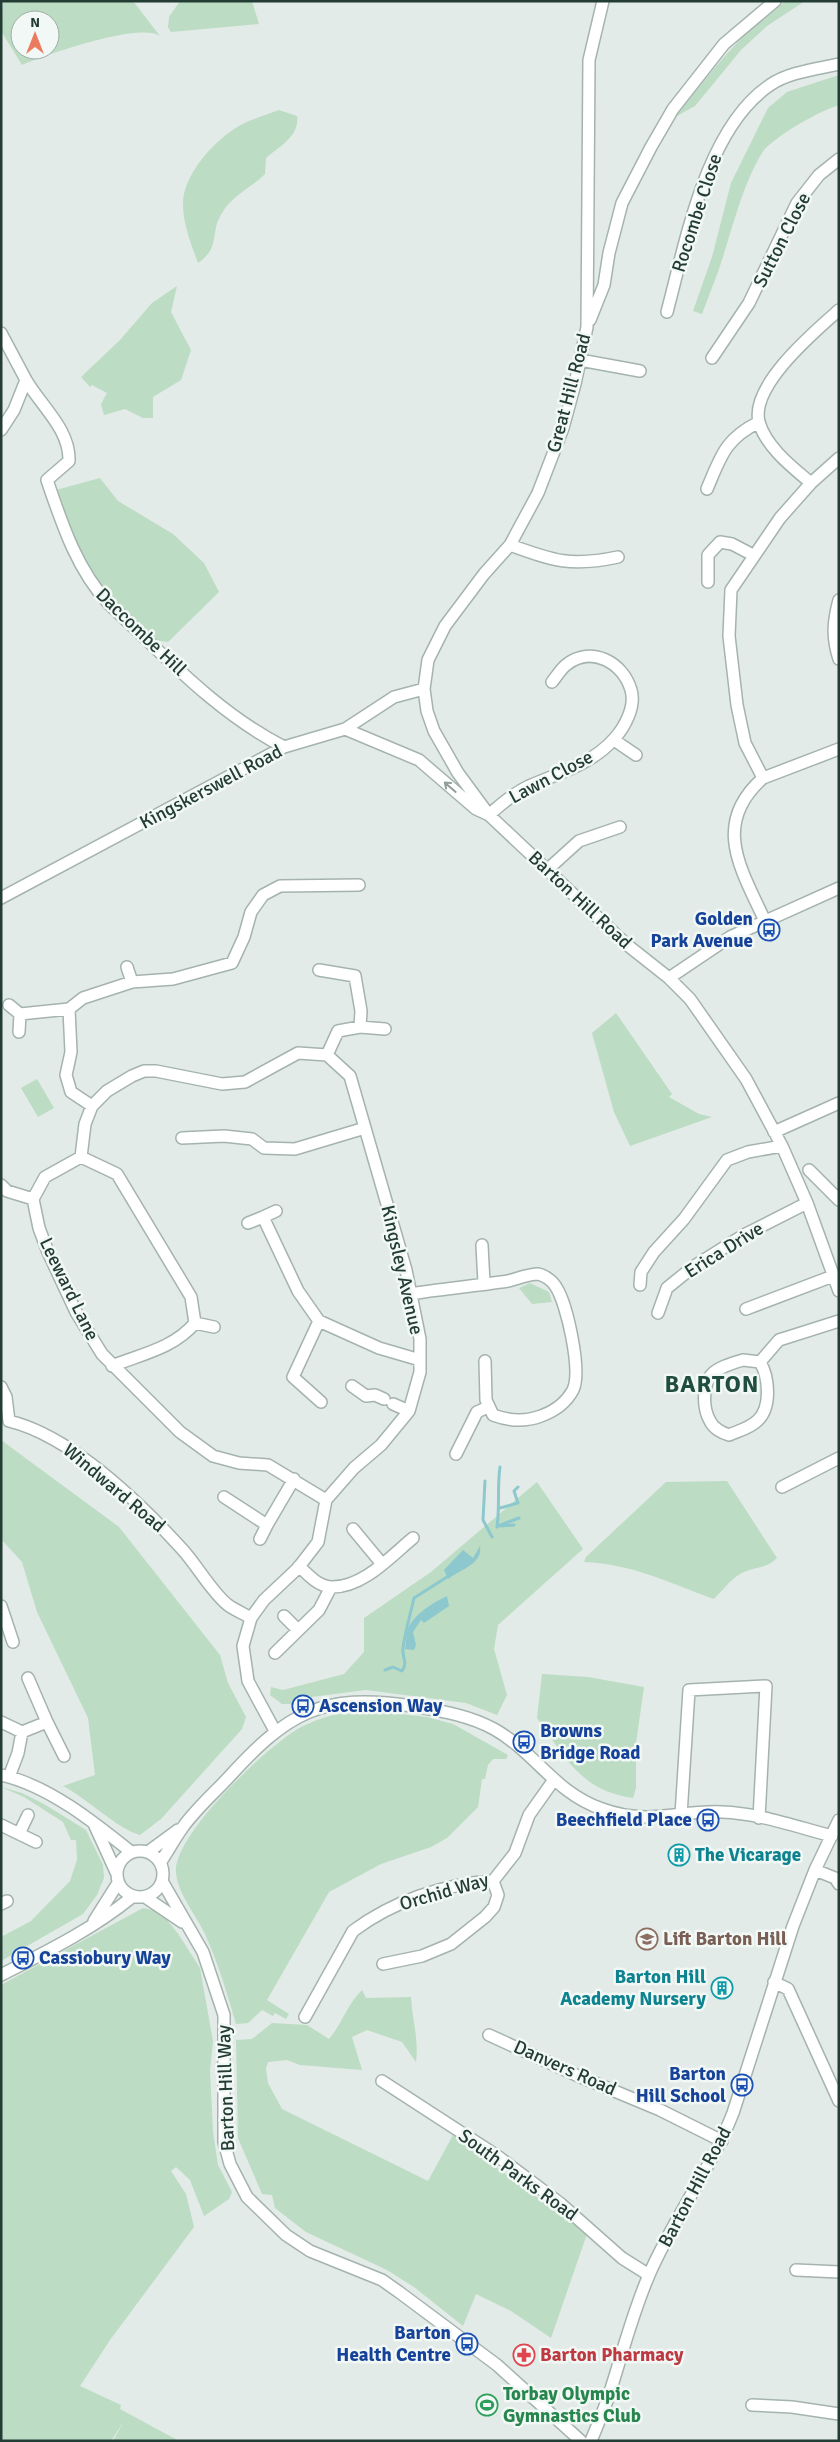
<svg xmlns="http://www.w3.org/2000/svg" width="840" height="2442" font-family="Signika,sans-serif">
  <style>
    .green { fill: #bcdcc3; fill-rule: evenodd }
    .water { fill: #8cc8ce }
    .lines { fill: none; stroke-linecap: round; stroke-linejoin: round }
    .stream { stroke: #8cc8ce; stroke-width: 3 }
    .minor-casing { stroke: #a5b3ae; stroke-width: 14 }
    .minor { stroke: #fff; stroke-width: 11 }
    .oneway { stroke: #919e9a }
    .labels { text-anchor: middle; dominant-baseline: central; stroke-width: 5; stroke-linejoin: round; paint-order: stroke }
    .street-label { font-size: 19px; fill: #233c34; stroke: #f2f8f5 }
    .transit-label { font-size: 19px; font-weight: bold; fill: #164399; stroke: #f2f8f5; text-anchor: end }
    .culture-label { font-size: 19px; font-weight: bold; fill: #0d838f; stroke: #f2f8f5; text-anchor: start }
    .education-label { font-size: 19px; font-weight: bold; fill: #785e54; stroke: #f2f8f5; text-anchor: start }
    .health-label { font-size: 19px; font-weight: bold; fill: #be3a42; stroke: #f2f8f5; text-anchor: start }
    .leisure-label { font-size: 19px; font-weight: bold; fill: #27864d; stroke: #f2f8f5; text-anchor: start }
    .district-label { font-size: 24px; font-weight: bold; letter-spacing: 1px; fill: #204d3f; stroke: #f2f8f5 }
  </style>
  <rect width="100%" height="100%" fill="#e2ebe7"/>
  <!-- green -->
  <path class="green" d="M 3,1 L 133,1 L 160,36 C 139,22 46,55 22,65 L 1,31 ZM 20,20 L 50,20 L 50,50 L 20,50 Z
    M 180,1 L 252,1 L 259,24 L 171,32 L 168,27 L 169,17 Z
    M 786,1 L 805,1 L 767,26 L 741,50 L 695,106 L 675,117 C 709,75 740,32 786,1 Z
    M 839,75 L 839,105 C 821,110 771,138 762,153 C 744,182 733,225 723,257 C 717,276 709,295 702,314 L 693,311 L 712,257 L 731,183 L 768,108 L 787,92 Z
    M 279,110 L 297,116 C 300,136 279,147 266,158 L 265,174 C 251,188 233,195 222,213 C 209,233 222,246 198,263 C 191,244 183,224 183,204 C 183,174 215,140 239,126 C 251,119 266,115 279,110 Z
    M 177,286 L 171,312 L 191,350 L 181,380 L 153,397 L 153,418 L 143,418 L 125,409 L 104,415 L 101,404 L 107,393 L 92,385 L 90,387 L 81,377 L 120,340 L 152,303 Z
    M 100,478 L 118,501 L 173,534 L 204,563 L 219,592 L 168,642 L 155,640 L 102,592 L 78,550 L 56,490 Z
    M 616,1013 L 672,1094 L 669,1097 L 699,1114 L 712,1117 L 630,1146 L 614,1112 L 592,1033 Z
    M 37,1079 L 54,1108 L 38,1117 L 21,1088 Z
    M 530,1283 L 549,1292 L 552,1302 L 532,1304 L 519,1288 Z
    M 1,1440 L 119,1527 L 220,1655 L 228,1683 L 246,1717 L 242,1729 L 161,1819 L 140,1835 C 116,1828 88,1799 63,1786 L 95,1775 L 88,1718 L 37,1612 L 22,1562 L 1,1539 Z
    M 727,1481 L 777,1558 C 767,1569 752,1567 740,1574 C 731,1579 722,1591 714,1599 C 669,1583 633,1564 584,1562 L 586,1557 L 666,1482 Z
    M 537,1482 L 583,1549 L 498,1625 L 494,1649 L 507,1695 L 497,1715 L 466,1703 L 366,1690 L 311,1697 L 294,1704 L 282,1704 L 270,1695 L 271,1687 L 283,1690 L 344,1674 L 364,1652 L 364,1618 L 431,1572 Z
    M 542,1674 L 588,1677 L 644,1687 L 636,1743 L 636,1788 L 633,1798 C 581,1791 565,1757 537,1718 Z
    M 366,1710 L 427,1717 L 453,1724 L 508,1755 L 506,1759 L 493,1759 L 488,1765 L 485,1779 L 482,1779 L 478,1807 L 447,1838 L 431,1847 L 381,1864 L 329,1892 L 267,2000 L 289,2014 L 286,2019 L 275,2013 L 273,2016 L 262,2010 L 248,2023 L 236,2024 C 227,1993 218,1963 205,1934 C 196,1915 178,1894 176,1873 C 172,1836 268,1745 301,1727 C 321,1717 344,1711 366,1710 Z
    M 1,1787 L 22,1793 L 44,1804 L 86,1830 L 103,1865 L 104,1878 L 97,1895 L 83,1914 L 1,1961 L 1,1937 L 31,1921 L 70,1881 L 77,1860 L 76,1840 L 71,1840 L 63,1822 L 24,1797 Z
    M 143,1908 L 152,1910 L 164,1916 L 179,1935 L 200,1968 L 213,2041 L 210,2071 L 213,2132 L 218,2165 L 232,2192 L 229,2199 L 204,2216 L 190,2180 L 176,2167 L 171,2171 L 186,2194 L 194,2227 L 110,2340 L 80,2386 L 121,2405 L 120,2409 L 179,2441 L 113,2441 L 124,2421 L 111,2441 L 1,2441 L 1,1985 Z
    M 362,1990 L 366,1998 L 411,1997 C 412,2019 419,2039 416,2062 L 402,2042 L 367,2030 L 352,2037 L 362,2070 L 300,2065 L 287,2060 L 268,2062 L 266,2069 L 268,2083 L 282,2109 L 428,2181 L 453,2135 L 587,2234 L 551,2338 L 511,2311 L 476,2294 L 463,2326 L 414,2287 L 387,2270 L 306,2232 L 275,2208 L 272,2195 L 262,2194 L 238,2138 L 236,2040 L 252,2039 L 272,2023 L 307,2025 L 329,2039 C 342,2024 348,2003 362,1990 Z"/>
  <!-- water -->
  <path class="water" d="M 480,1546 C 483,1564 461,1569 448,1579 L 444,1570 L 463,1550 L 473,1558 Z
    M 447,1596 L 449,1606 L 424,1623 L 421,1620 L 413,1632 L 416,1645 L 414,1650 L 405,1649 C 406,1643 406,1638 407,1633 C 409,1617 434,1602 447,1596 Z"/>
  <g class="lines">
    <!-- stream -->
    <path class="stream" d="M 485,1481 L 483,1520 L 492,1537
      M 500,1508 L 518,1503 L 514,1491 L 518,1487
      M 498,1526 L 519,1518
      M 501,1526 L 514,1525
      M 497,1527 C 500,1506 497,1487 500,1467
      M 385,1670 L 393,1667 L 402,1671 C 408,1662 402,1658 403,1648 C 405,1632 410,1616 414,1598 L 447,1577"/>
    <!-- minor casing -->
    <g class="minor-casing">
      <path id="minor" d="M 603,1 L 589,60 L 587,327 L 575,384 L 563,428 L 538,493 L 510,545 L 484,574 L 445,626 L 428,660 L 424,689 L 427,711 L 434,731 L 458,773 L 489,815 L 626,944 L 669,978 L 690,999 L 746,1079 L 782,1146 L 807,1203 L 839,1291
        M 667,312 C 686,241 706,128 770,85 C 789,72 817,69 839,64
        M 590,320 L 604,285 L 609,253 L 622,203 L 651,147 L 673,109 L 724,44 L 775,1
        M 1,333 L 26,380 L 14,410 L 1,430
        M 712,358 L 749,303 L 797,203 L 819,175 L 839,159
        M 580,360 L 640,371
        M 26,380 C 41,406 70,429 69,461 L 47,480 C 62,524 77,570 109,604 C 164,655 217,713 284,747
        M 811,483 C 792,467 766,447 759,422 C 750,386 814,332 839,310
        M 707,489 C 721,456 725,439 759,422
        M 510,545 C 554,561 571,567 618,557
        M 708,582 L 708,555 L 720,542 L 732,544 L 753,555
        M 839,600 C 833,622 832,638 839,659
        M 345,729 L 419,760 L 476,809 L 489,815 C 501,804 514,793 529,786 C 559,773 592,764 614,739 C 625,727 636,706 631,690 C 623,662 591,645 566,665 C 561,669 556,677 552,682
        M 614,740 L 636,755
        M 763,778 L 839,749
        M 547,870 L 579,841 L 620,827
        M 1,898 L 284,747 L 345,729 L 394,697 L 424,689
        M 765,921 C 741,869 711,824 763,778 L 745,743 L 737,705 L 729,636 L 731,590 L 780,518 L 811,483 L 839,458
        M 127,967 L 132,982
        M 319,970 L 355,976 L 361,1011 L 360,1027
        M 669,978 L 730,937 L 839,888
        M 9,1005 L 20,1014 L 69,1009
        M 19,1032 L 20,1014
        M 327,1055 L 338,1031 L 360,1027 L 385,1029
        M 92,1106 L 71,1092 L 66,1075 L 71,1052 L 69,1009 L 83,998 L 132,982 L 173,979 L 232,963 L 244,937 L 251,912 L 263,895 L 280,886 L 359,885
        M 774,1132 L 839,1103
        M 182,1138 L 224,1136 L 252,1139 L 264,1148 L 295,1149 L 365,1128
        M 81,1157 L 85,1124 L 92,1106 L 107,1091 L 132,1076 L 144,1071 L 156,1071 L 222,1084 L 245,1082 L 298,1053 L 327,1055 L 350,1076 L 406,1270 L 420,1339 L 420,1372 L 409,1411 L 381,1445 L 354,1468 L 326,1500
        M 81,1157 L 45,1177 L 33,1199 L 39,1228 L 48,1252 L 76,1312 L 102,1354 L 180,1432 L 213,1456 L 239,1463 L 268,1465 L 326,1500
        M 81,1157 L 117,1174 L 191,1297 L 195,1323 C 174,1348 142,1354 112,1366
        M 809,1170 L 839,1200
        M 1,1185 L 7,1191 L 33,1199
        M 276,1211 L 263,1217 L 298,1291 L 319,1321 L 379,1348 L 420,1360
        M 248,1223 L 263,1217
        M 482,1245 L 484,1283
        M 640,1285 L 641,1272 L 654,1252 L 684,1219 L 727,1160 L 748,1152 L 782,1146
        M 409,1294 C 442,1289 475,1286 508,1281 C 517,1279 528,1274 538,1274 C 544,1275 553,1281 556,1287 C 567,1304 582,1371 573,1390 C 566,1403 555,1411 541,1416 C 525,1422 509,1421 493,1415 L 486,1400 L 485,1361
        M 746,1309 L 833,1276
        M 658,1313 L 667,1288 L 693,1267 L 744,1235 L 807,1203
        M 319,1321 L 293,1377 L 321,1402
        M 195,1323 L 214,1327
        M 743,1360 L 760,1362 C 769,1377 772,1408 757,1421 C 750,1428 738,1431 729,1435 C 722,1433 713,1428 710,1421 C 703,1409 702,1387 711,1375 C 718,1367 733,1363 743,1360 Z
        M 760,1362 L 779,1340 L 839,1321
        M 352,1386 L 366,1396 L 375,1395 L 384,1399
        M 1,1387 L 6,1397 L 9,1421 C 71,1436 140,1503 182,1549 C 196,1564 213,1594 228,1605 C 235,1610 244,1614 251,1618
        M 393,1404 L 409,1411
        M 456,1454 L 477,1412 L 488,1407
        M 782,1487 L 839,1458
        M 224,1497 L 267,1525 L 294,1479
        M 353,1529 L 382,1564
        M 260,1539 L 267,1525
        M 299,1566 C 308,1575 318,1586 331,1587 C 363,1588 391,1556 413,1538
        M 1,1606 L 13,1642
        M 284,1616 L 298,1630
        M 275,1653 L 319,1610 L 331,1587
        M 1,1722 L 22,1732
        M 47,1722 L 64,1756
        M 275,1731 L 248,1681 L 243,1646 L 251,1618 L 264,1600 L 298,1568 L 318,1542 L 326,1500
        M 1,1775 C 48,1785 95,1823 131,1852
        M 9,1777 L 18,1753 L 22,1732 L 47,1722 L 28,1678
        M 681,1815 L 689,1690 L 766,1686 L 759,1818
        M 1,1825 L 36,1842
        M 95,1826 L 116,1872
        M 19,1834 L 28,1815
        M117 1874a23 23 0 1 1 46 0a23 23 0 1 1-46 0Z
        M 148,1852 L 178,1830
        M 160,1863 C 168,1851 175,1838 183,1827 C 196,1809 213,1794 228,1778 C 287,1713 322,1692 412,1706 C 441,1711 468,1715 494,1729 C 535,1752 555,1793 602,1809 C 649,1826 677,1810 722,1812 C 758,1813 797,1827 832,1836
        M 815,1870 L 835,1878 L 839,1884
        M 162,1881 L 203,1952 L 224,2015 L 224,2142 L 230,2164 L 247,2197 L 286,2235 L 310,2251 L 382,2280 L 399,2292 L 497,2365 L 581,2441
        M 145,1897 L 182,1922
        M 1,1904 L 7,1901
        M 94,1921 L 118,1883
        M 383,1964 L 422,1956 L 451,1944 L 485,1917 L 494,1907 L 498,1895 L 493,1881
        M 1,1975 C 46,1952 93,1929 132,1897
        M 774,1982 L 788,1989 L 839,2101
        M 305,2017 L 353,1931 C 393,1901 444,1884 493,1881 L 515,1853 L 529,1815 L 553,1781
        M 489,2035 L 576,2075 L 660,2110 L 722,2141
        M 382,2081 L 496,2155 L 561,2204 L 622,2258 L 649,2275
        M 796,2270 L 839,2272
        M 752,2405 L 792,2407 L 839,2414
        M 591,2441 C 597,2426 604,2410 609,2395 C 622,2355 632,2314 649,2275 C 673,2219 711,2169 733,2113 L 793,1926 L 815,1870 L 839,1820"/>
    </g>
    <!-- minor -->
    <use href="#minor" class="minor"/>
  </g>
  <!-- one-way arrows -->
  <defs><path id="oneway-shaft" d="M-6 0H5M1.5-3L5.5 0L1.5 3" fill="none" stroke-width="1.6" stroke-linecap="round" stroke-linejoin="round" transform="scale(1.25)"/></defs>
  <use class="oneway" href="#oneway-shaft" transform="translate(450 787) rotate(-139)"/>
  <!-- icons -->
  <defs>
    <g id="bus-ring" transform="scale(1.125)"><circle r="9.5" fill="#f2f8f5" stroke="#1a4fb4" stroke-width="1.5"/><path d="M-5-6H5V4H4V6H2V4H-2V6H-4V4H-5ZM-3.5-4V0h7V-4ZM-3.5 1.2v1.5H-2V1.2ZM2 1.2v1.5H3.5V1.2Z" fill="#1a4fb4"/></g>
    <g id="building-ring" transform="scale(1.125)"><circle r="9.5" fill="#f2f8f5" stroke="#0f9aa8" stroke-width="1.5"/><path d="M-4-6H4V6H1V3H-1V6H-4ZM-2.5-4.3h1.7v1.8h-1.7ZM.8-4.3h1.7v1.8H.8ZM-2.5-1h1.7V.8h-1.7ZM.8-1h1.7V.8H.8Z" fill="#0f9aa8"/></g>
    <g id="school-ring" transform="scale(1.125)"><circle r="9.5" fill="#f2f8f5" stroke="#8d6e63" stroke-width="1.5"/><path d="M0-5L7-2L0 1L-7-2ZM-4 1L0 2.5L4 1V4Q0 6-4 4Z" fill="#8d6e63"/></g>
    <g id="pharmacy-ring" transform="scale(1.125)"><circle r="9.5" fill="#f2f8f5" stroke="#e0444e" stroke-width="1.5"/><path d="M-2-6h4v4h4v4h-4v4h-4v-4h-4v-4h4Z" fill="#e0444e"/></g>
    <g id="stadium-ring" transform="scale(1.125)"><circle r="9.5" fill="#f2f8f5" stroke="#2e9e5b" stroke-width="1.5"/><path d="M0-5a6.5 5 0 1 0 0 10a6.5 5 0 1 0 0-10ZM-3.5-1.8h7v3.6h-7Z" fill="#2e9e5b"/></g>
  </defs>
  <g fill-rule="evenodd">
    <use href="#bus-ring" x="769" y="930"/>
    <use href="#bus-ring" x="303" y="1706"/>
    <use href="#bus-ring" x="524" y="1742"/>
    <use href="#bus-ring" x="708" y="1820"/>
    <use href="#building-ring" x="679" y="1855"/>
    <use href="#school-ring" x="647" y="1939"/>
    <use href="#bus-ring" x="23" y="1958"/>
    <use href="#building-ring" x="722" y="1988"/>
    <use href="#bus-ring" x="742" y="2085"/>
    <use href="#bus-ring" x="467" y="2344"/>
    <use href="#pharmacy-ring" x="524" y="2355"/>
    <use href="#stadium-ring" x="487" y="2405"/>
  </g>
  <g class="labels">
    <!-- street labels -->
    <g class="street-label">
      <text transform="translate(697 213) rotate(-72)">Rocombe Close</text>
      <text transform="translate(782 240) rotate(-63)">Sutton Close</text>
      <text transform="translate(569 393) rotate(-75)">Great Hill Road</text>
      <text transform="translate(141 632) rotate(44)">Daccombe Hill</text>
      <text transform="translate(551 777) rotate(-28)">Lawn Close</text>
      <text transform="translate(211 787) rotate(-28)">Kingskerswell Road</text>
      <text transform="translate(580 900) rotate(43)">Barton Hill Road</text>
      <text transform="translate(724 1250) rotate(-32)">Erica Drive</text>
      <text transform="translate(402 1270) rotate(77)">Kingsley Avenue</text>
      <text transform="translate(69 1289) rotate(64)">Leeward Lane</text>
      <text transform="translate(114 1488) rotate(40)">Windward Road</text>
      <text transform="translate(444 1892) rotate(-16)">Orchid Way</text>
      <text transform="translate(565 2068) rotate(24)">Danvers Road</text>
      <text transform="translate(226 2088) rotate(-92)">Barton Hill Way</text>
      <text transform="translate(518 2175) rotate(36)">South Parks Road</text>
      <text transform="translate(695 2187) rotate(-62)">Barton Hill Road</text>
    </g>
    <!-- transit labels -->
    <g class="transit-label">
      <text x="753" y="919">Golden<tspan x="753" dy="22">Park Avenue</tspan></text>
      <text x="319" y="1706" text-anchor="start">Ascension Way</text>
      <text x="540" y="1731" text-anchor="start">Browns<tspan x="540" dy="22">Bridge Road</tspan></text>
      <text x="692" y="1820">Beechfield Place</text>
      <text x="39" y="1958" text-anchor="start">Cassiobury Way</text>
      <text x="726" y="2074">Barton<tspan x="726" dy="22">Hill School</tspan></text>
      <text x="451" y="2333">Barton<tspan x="451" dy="22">Health Centre</tspan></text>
    </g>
    <!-- culture labels -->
    <g class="culture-label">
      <text x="695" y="1855">The Vicarage</text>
      <text x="706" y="1977" text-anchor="end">Barton Hill<tspan x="706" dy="22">Academy Nursery</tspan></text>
    </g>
    <!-- education labels -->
    <g class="education-label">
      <text x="663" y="1939">Lift Barton Hill</text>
    </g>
    <!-- health labels -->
    <g class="health-label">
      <text x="540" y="2355">Barton Pharmacy</text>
    </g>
    <!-- leisure labels -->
    <g class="leisure-label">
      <text x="503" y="2394">Torbay Olympic<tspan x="503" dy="22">Gymnastics Club</tspan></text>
    </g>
    <!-- district labels -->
    <g class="district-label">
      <text x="712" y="1384">BARTON</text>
    </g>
  </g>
  <!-- border -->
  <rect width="840" height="2442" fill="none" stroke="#233c34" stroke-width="5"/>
  <!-- north arrow -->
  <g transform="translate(35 35)"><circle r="24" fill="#f2f8f5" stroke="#9fada8"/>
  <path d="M0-4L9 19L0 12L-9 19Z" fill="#eb7b60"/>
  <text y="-8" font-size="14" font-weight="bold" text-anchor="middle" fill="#233c34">N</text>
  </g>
</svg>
